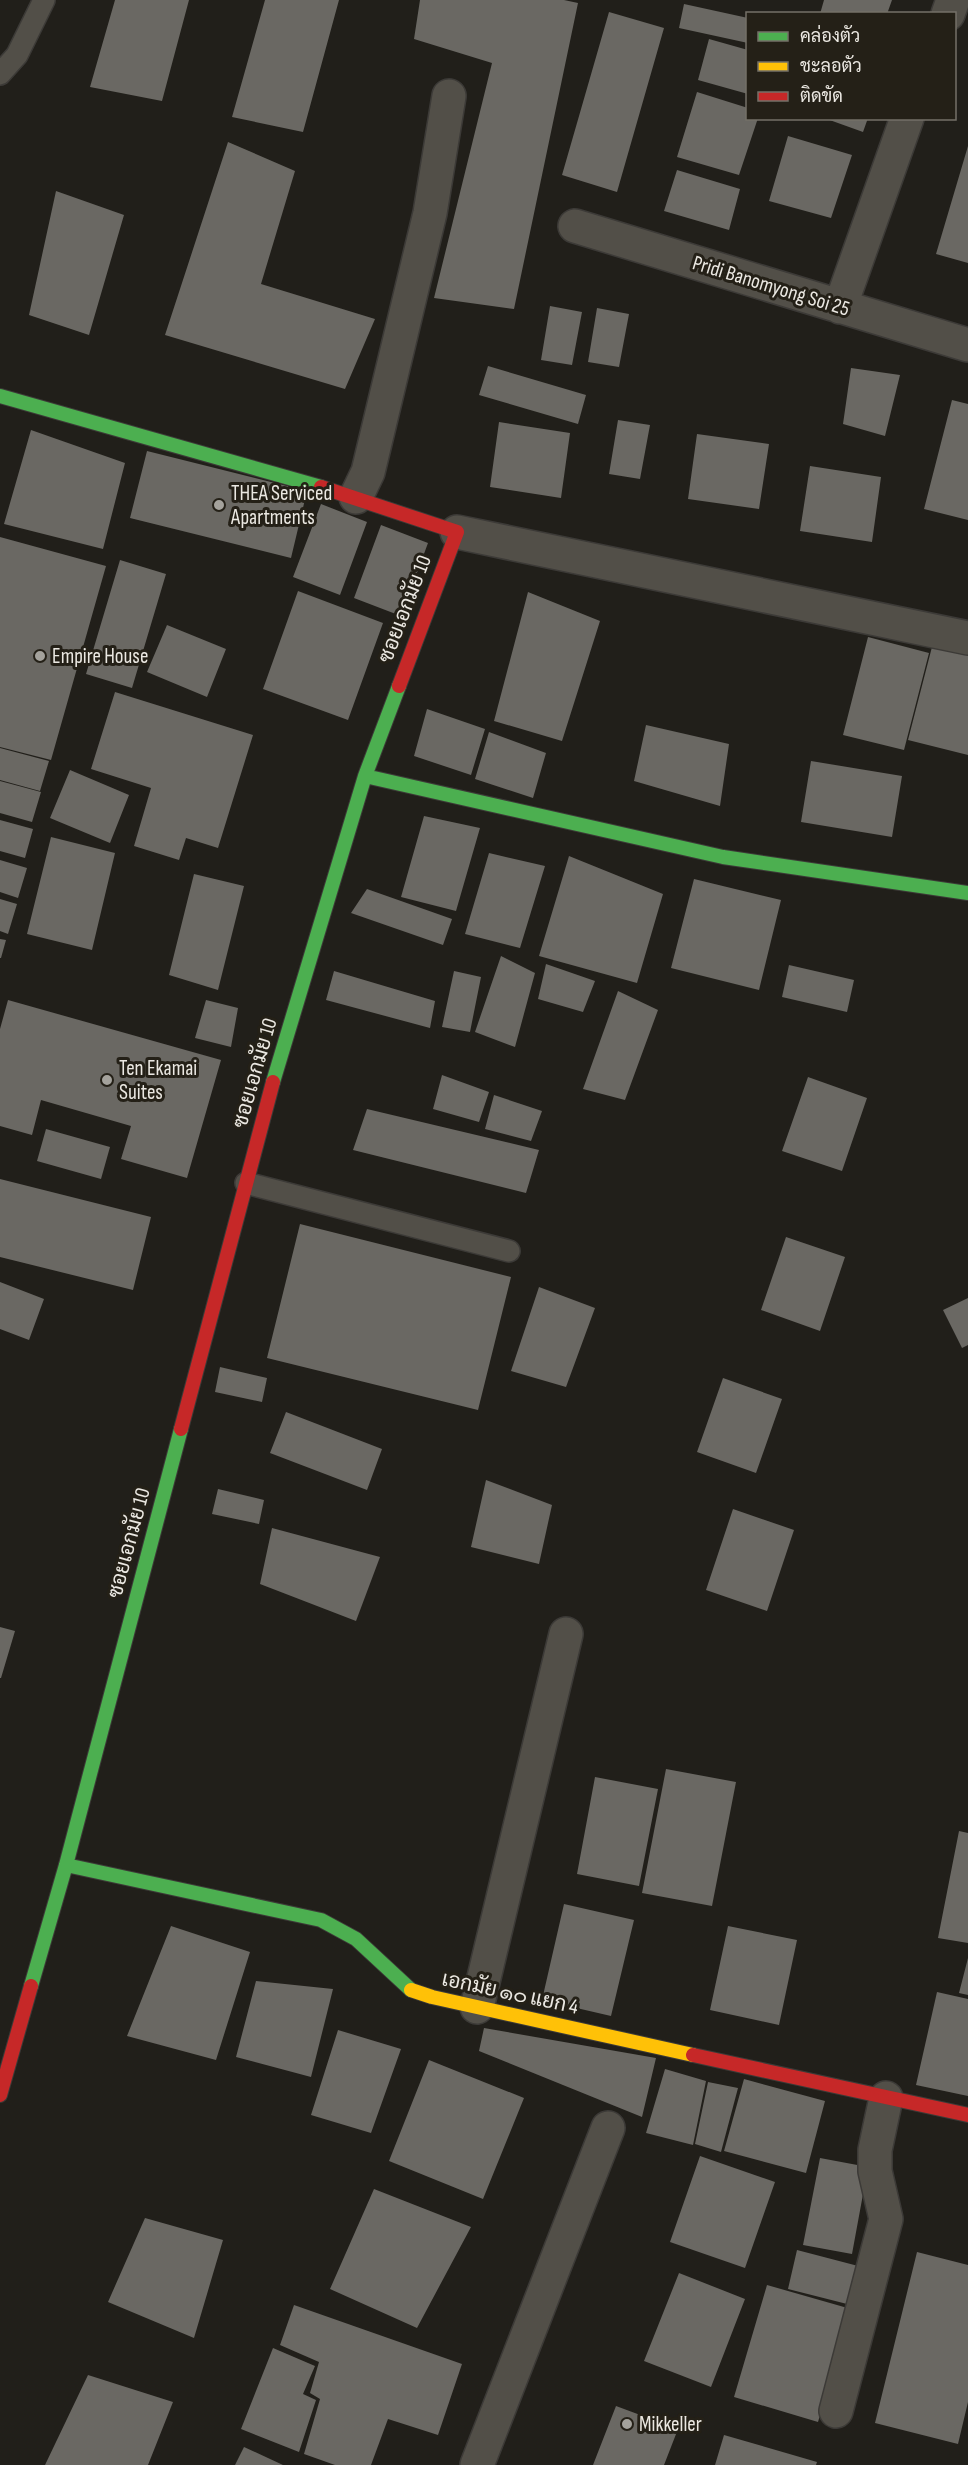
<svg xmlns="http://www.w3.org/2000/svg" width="968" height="2465" font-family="'Sofia Sans Condensed',Sarabun,sans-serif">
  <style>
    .building { fill: #6a6863 }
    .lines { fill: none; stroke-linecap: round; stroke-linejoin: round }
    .lane-casing { stroke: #3c3a37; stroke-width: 24 }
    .street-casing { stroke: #3c3a37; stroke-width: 36 }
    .fast-casing { stroke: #3c3a37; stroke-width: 16 }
    .slow-casing { stroke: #3c3a37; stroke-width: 16 }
    .jam-casing { stroke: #3c3a37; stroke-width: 16 }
    .lane { stroke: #524f48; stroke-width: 21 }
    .street { stroke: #524f48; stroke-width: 33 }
    .fast { stroke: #4caf50; stroke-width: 14 }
    .slow { stroke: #ffc107; stroke-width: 14 }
    .jam { stroke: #c62828; stroke-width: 14 }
    .poi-dot { fill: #a4a29c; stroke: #242017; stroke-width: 2 }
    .labels { text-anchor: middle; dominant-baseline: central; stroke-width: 6; stroke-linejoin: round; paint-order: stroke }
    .street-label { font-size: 21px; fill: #ebe8e2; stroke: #242017 }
    .poi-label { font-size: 21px; fill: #ebe8e2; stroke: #242017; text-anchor: start }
  </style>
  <rect width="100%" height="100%" fill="#211f1a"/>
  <!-- building -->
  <path class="building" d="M 115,0 L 189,0 L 162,101 L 90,87 Z
    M 265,0 L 339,0 L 303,132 L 232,117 Z
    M 420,0 L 564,0 L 578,3 L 514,309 L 434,298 L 492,63 L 414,39 Z
    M 824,0 L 892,0 L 887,14 L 820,14 Z
    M 684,4 L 748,18 L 748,43 L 679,28 Z
    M 609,12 L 664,28 L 617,192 L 562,175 Z
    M 709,39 L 748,50 L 748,94 L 698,80 Z
    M 697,92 L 748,108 L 748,118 L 758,118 L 739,175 L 677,157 Z
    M 824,118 L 868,118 L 863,132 Z
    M 788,136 L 852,155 L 831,218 L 769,201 Z
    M 228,142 L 295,171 L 261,284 L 375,319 L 345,389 L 165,335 Z
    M 968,146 L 968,263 L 936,254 Z
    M 677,170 L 740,189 L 729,230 L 664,211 Z
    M 56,191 L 124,215 L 89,335 L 29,315 Z
    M 550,306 L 582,312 L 572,365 L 541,360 Z
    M 597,308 L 629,314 L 619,367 L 588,362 Z
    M 488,366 L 586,395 L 578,424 L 479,395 Z
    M 851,368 L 900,375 L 885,436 L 843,424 Z
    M 952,400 L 968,404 L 968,520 L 924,509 Z
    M 618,420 L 650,425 L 640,479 L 609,474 Z
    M 499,422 L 570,433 L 561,498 L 490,487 Z
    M 31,430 L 125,463 L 103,549 L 4,524 Z
    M 697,434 L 769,444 L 759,509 L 688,499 Z
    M 147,451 L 307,491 L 291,558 L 130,518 Z
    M 810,466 L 881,477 L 872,542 L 800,531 Z
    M 321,504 L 367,522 L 340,595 L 293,577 Z
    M 381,525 L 428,543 L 401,616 L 354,598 Z
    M 0,537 L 106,566 L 51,760 L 0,747 Z
    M 120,560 L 166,574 L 132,688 L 86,674 Z
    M 298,591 L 383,623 L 348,720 L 263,689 Z
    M 528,592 L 600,621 L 562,741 L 494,721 Z
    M 167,625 L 226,649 L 207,697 L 147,672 Z
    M 868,637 L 929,653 L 904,750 L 843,735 Z
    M 933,643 L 968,652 L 968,755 L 908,740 Z
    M 115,692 L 253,735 L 218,848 L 186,838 L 179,860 L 134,846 L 151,788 L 91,769 Z
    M 427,709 L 485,729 L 471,775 L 414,756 Z
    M 646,725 L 729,744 L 720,806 L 634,781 Z
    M 489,732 L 546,753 L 533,798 L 475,779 Z
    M 0,748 L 49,761 L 40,791 L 0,780 Z
    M 811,761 L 902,776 L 892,837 L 801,822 Z
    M 70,770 L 129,795 L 110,843 L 50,818 Z
    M 0,781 L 41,792 L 32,822 L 0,813 Z
    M 424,816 L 480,828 L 456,911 L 401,897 Z
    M 0,820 L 33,829 L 25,858 L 0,851 Z
    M 51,837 L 115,853 L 92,950 L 27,934 Z
    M 489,853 L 545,866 L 520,948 L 465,934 Z
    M 569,856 L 663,894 L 637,983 L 539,956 Z
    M 0,860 L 27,868 L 18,898 L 0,892 Z
    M 194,874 L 244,886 L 218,990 L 169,975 Z
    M 694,879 L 781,900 L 759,990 L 671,968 Z
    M 367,889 L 452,919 L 443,945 L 351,913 Z
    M 0,899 L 17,904 L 8,934 L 0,931 Z
    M 0,939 L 6,940 L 1,958 L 0,958 Z
    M 501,956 L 535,973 L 515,1047 L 475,1032 Z
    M 546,964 L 595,981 L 583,1012 L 538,999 Z
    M 789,965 L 854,980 L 847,1012 L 782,997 Z
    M 334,971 L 435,1001 L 430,1028 L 326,1000 Z
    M 454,971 L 481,977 L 470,1032 L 442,1027 Z
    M 618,991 L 658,1010 L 625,1100 L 583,1089 Z
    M 8,1000 L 221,1060 L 187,1178 L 121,1159 L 131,1126 L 41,1100 L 32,1135 L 0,1126 L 0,1029 Z
    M 206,1000 L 238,1008 L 231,1047 L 195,1038 Z
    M 442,1075 L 489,1092 L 479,1122 L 433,1109 Z
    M 808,1077 L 867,1098 L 842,1171 L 782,1151 Z
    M 494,1095 L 542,1111 L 531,1141 L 485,1129 Z
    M 367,1109 L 539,1150 L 526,1193 L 353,1150 Z
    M 46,1129 L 110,1147 L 101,1179 L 37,1161 Z
    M 0,1179 L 151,1217 L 133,1290 L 0,1257 Z
    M 300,1224 L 511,1277 L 478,1410 L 267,1358 Z
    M 786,1237 L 845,1257 L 820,1331 L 761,1310 Z
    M 0,1282 L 44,1299 L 29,1340 L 0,1329 Z
    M 539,1287 L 595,1308 L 566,1387 L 511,1371 Z
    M 968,1298 L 968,1345 L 962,1348 L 943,1310 Z
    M 220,1367 L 267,1378 L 262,1402 L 215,1392 Z
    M 723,1378 L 782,1399 L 756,1473 L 697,1452 Z
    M 286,1412 L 382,1449 L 367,1490 L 270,1453 Z
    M 486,1480 L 552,1505 L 539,1564 L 471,1547 Z
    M 218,1489 L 264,1500 L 259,1524 L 212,1514 Z
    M 733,1509 L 794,1530 L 767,1611 L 706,1590 Z
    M 272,1528 L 380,1557 L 356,1621 L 260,1584 Z
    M 0,1627 L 15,1631 L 1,1678 L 0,1678 Z
    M 666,1769 L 736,1782 L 712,1906 L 642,1893 Z
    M 595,1777 L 658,1789 L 639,1886 L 577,1874 Z
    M 959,1831 L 968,1833 L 968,1943 L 938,1938 Z
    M 564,1904 L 634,1920 L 611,2016 L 542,2000 Z
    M 171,1926 L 250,1952 L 216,2060 L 127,2036 Z
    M 728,1926 L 797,1940 L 779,2025 L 710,2010 Z
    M 968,1958 L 968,1995 L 959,1993 Z
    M 256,1981 L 333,1989 L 311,2077 L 236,2057 Z
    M 937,1992 L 968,1999 L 968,2096 L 916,2085 Z
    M 484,2028 L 656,2058 L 642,2117 L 479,2051 Z
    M 338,2030 L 401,2049 L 371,2133 L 311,2115 Z
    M 429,2060 L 524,2098 L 483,2199 L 389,2161 Z
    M 665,2069 L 706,2081 L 693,2145 L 646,2133 Z
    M 744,2079 L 825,2101 L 806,2173 L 724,2151 Z
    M 708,2082 L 738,2088 L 721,2152 L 695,2144 Z
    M 700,2156 L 775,2182 L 745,2268 L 670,2242 Z
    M 820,2158 L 868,2167 L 852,2254 L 803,2245 Z
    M 374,2189 L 471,2227 L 417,2328 L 330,2289 Z
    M 145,2218 L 223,2240 L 194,2338 L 108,2302 Z
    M 797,2250 L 862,2267 L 851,2305 L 788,2289 Z
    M 917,2252 L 968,2265 L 968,2402 L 958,2444 L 875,2423 Z
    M 679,2273 L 745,2299 L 711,2387 L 644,2361 Z
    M 767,2285 L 851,2309 L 818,2422 L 734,2397 Z
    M 294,2305 L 462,2364 L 438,2435 L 388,2419 L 371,2465 L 335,2465 L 304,2454 L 320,2399 L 310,2393 L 319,2362 L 280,2345 Z
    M 273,2348 L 315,2366 L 303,2394 L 316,2400 L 299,2452 L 241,2429 Z
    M 88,2375 L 173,2402 L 148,2465 L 45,2465 Z
    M 616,2406 L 678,2429 L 664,2465 L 593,2465 Z
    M 724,2435 L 817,2462 L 816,2465 L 715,2465 Z
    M 244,2447 L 283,2465 L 235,2465 Z"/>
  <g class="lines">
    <!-- lane casing -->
    <g class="lane-casing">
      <path id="lane" d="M 0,74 L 17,55 L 44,0
        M 246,1183 L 509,1251"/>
    </g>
    <!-- street casing -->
    <g class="street-casing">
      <path id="street" d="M 948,14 L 953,0
        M 575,226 L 968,345
        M 840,307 L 907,118
        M 356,497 L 368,472 L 430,213 L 449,96
        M 457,532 L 968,638
        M 477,2007 L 566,1634
        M 836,2411 L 886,2219 L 875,2171 L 875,2150 L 886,2098
        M 477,2465 L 608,2128"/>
    </g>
    <!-- fast casing -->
    <g class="fast-casing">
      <path id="fast" d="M 0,396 L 321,487
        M 365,776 L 723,857 L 968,893
        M 273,1082 L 365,776 L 399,686
        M 66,1865 L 321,1920 L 356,1939 L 411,1990
        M 31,1986 L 66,1865 L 181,1429"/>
    </g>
    <!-- slow casing -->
    <g class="slow-casing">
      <path id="slow" d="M 411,1990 L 432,1997 L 693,2055"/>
    </g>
    <!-- jam casing -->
    <g class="jam-casing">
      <path id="jam" d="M 321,487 L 457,532 L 399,686
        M 181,1429 L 273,1082
        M 693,2055 L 968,2115
        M 0,2095 L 31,1986"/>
    </g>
    <!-- lane -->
    <use href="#lane" class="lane"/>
    <!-- street -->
    <use href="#street" class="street"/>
    <!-- fast -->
    <use href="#fast" class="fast"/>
    <!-- slow -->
    <use href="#slow" class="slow"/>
    <!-- jam -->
    <use href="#jam" class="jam"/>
  </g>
  <!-- markers -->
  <g class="poi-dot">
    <circle cx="219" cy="505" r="6"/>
    <circle cx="40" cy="656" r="6"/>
    <circle cx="107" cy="1080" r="6"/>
    <circle cx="627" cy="2424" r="6"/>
  </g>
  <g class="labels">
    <!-- street labels -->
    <g class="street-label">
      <text transform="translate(771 286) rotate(17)">Pridi Banomyong Soi 25</text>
      <text transform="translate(405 609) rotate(-69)">ซอยเอกมัย 10</text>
      <text transform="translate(255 1073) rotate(-74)">ซอยเอกมัย 10</text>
      <text transform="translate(129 1543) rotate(-75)">ซอยเอกมัย 10</text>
      <text transform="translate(510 1993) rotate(12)">เอกมัย ๑๐ แยก 4</text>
    </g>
    <!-- poi labels -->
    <g class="poi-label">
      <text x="231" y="493">THEA Serviced<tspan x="231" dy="24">Apartments</tspan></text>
      <text x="52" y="656">Empire House</text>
      <text x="119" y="1068">Ten Ekamai<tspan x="119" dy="24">Suites</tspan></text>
      <text x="639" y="2424">Mikkeller</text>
    </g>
  </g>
  <!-- legend -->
  <rect x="746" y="12" width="210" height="108" fill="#242017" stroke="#747068" stroke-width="1.5"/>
  <rect x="758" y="32" width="30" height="9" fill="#4caf50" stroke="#747068" stroke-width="1.5"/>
  <text x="800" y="42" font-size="18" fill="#ebe8e2">คล่องตัว</text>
  <rect x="758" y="62" width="30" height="9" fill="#ffc107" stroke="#747068" stroke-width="1.5"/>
  <text x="800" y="72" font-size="18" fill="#ebe8e2">ชะลอตัว</text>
  <rect x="758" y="92" width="30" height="9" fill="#c62828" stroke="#747068" stroke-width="1.5"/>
  <text x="800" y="102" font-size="18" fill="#ebe8e2">ติดขัด</text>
</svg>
